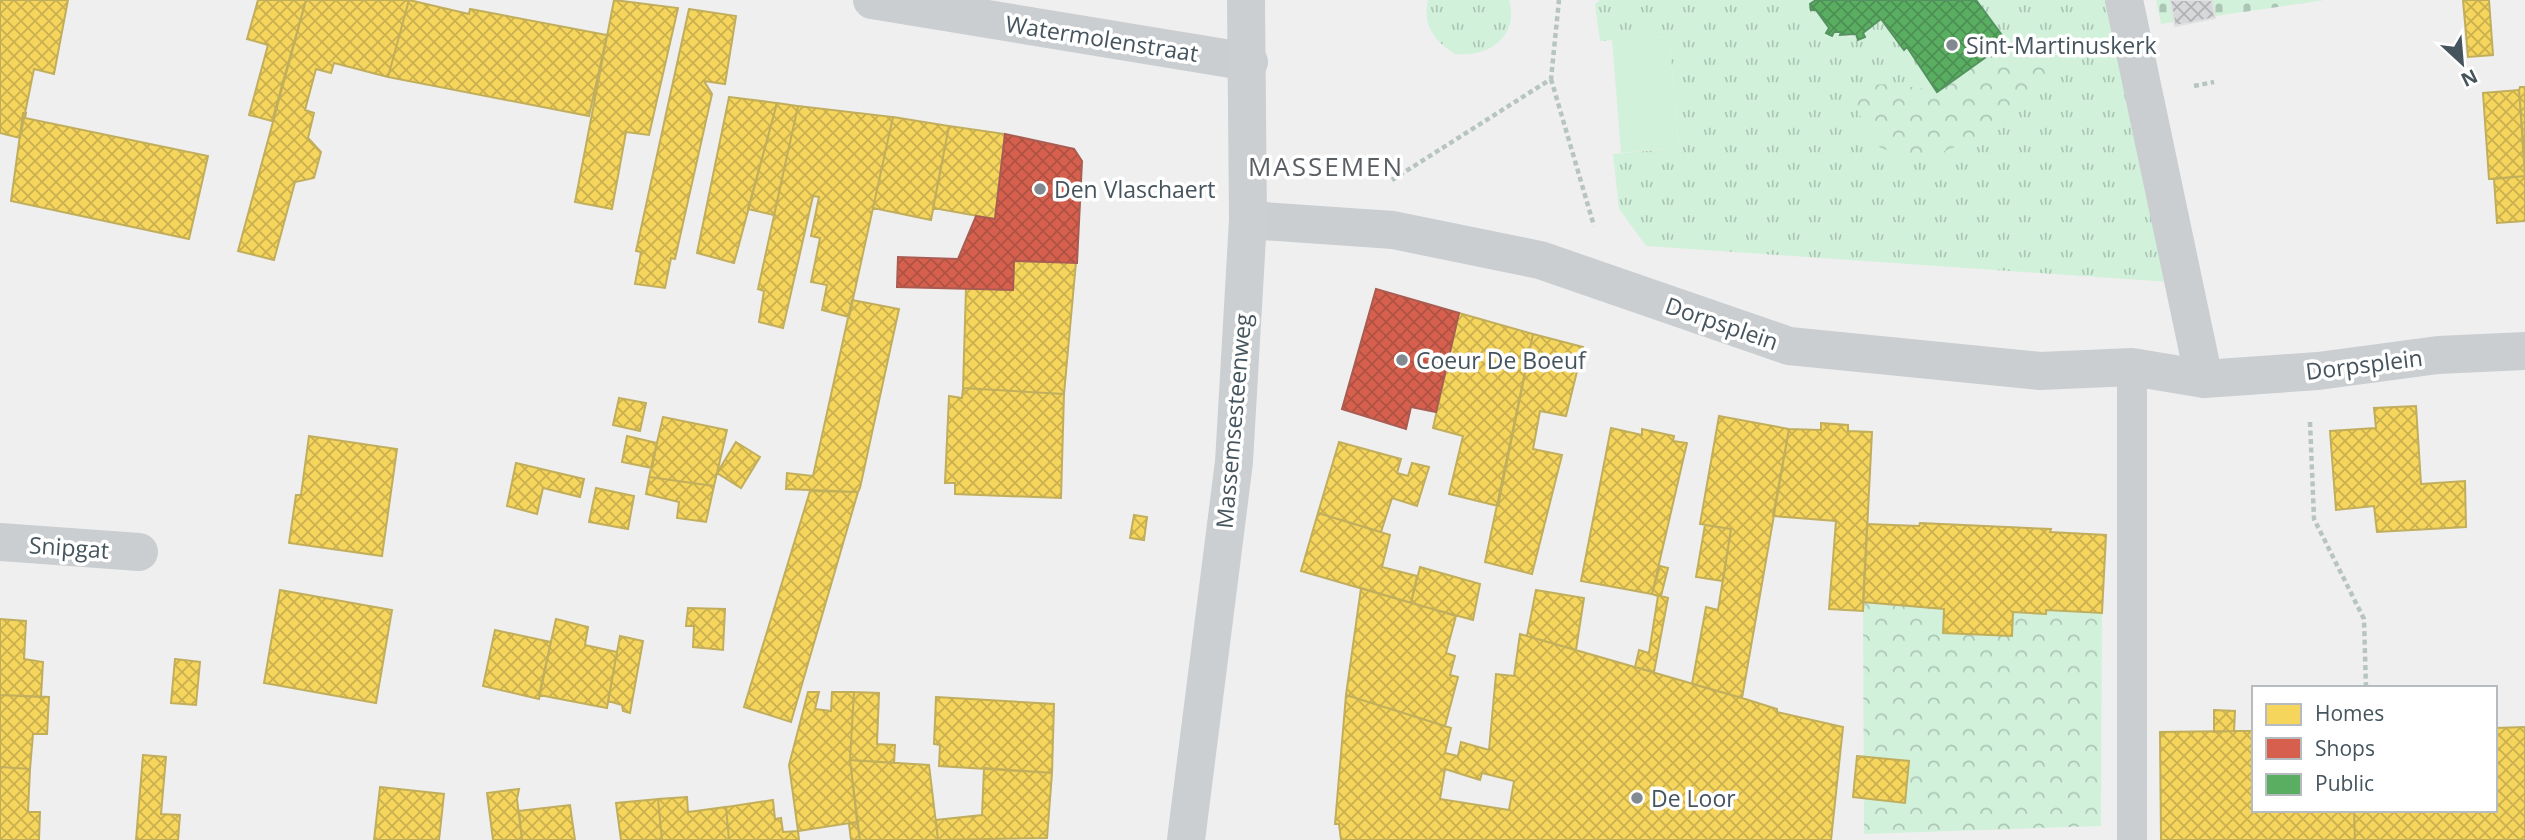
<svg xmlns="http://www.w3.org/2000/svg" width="2525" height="840" font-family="'Open Sans',sans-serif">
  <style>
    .grass { fill: url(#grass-tufts) }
    .forest { fill: url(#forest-crowns) }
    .cemetery { fill: url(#cemetery-stones) }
    .pitch { fill: #d2f1db }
    .homes { fill: url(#homes-cross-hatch); stroke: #c1ae5c; stroke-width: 2; fill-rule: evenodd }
    .shops { fill: url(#shops-cross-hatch); stroke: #aa5c52; stroke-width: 2 }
    .public { fill: url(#public-cross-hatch); stroke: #549360; stroke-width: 2 }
    .building { fill: url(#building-cross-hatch); stroke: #e1e1e2; stroke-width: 2 }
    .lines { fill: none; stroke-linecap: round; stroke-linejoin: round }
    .path { stroke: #b7c5bf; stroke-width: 4.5; stroke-dasharray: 5 3.5; stroke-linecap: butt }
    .service { stroke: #caced0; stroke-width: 30 }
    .minor { stroke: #caced0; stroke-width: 38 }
    .secondary { stroke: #cbcfd1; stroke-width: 38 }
    .poi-dot { fill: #818a90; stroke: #fff; stroke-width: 2.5 }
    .labels { text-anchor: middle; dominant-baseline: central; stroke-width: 7; stroke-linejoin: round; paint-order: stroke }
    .street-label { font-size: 23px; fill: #45545d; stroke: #fff }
    .poi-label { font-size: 23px; fill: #45545d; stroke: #fff; text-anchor: start }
    .quarter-label { font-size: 26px; letter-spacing: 2px; fill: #5a5f64; stroke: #fff }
  </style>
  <defs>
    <pattern id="grass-tufts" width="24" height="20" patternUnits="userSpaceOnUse" patternTransform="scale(1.75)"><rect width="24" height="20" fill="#d2f1db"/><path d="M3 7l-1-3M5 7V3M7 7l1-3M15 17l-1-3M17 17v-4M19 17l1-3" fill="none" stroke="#acc6b5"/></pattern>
    <pattern id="forest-crowns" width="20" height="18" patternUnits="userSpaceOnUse" patternTransform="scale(1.75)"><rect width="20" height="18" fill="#d2f1db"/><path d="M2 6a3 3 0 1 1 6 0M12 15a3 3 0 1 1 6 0" fill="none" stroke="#acc6b5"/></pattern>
    <pattern id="cemetery-stones" width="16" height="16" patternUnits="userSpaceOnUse" patternTransform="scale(1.75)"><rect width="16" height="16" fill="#d2f1db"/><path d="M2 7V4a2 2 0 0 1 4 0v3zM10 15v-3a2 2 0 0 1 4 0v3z" fill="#acc6b5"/></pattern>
    <pattern id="homes-cross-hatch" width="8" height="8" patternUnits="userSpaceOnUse" patternTransform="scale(1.75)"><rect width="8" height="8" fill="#f6d55c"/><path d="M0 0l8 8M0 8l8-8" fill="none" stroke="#c9af4f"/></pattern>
    <pattern id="shops-cross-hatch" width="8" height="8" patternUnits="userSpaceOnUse" patternTransform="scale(1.75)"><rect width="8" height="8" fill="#d6604d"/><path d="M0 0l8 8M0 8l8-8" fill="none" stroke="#af5243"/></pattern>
    <pattern id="public-cross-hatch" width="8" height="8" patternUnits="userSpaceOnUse" patternTransform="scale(1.75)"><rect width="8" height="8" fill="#5aae61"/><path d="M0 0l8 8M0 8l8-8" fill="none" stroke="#4c9053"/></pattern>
    <pattern id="building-cross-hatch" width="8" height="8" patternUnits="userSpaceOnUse" patternTransform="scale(1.75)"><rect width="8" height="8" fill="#d7d8d9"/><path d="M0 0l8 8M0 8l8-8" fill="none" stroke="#b0b2b3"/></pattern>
  </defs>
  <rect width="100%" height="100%" fill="#f0efef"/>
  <!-- grass -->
  <path class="grass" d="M 1428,0 L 1509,0 C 1520,37 1487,58 1455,54 C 1434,41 1422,25 1428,0 Z
    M 1600,0 L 1816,0 L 1816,10 L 1829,28 L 1826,33 L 1832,36 L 1834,32 L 1850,37 L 1856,34 L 1858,39 L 1881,19 L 1904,50 L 1907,47 L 1937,91 L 2007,42 L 1976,0 L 2108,0 L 2169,282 L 1646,246 L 1619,209 L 1613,154 L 1679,148 L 1669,37 L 1600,41 L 1595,4 Z"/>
  <!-- forest -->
  <path class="forest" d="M 2007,42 L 2045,43 L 2057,66 L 2003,128 L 1917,162 L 1879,147 L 1849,97 L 1858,85 L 1893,84 L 1937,91 Z
    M 1863,602 L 2102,613 L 2101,826 L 1864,834 Z"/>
  <!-- cemetery -->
  <path class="cemetery" d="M 2156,0 L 2325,0 L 2161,24 Z"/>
  <!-- pitch -->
  <path class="pitch" d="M 1669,37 L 1679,148 L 1621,153 L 1612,40 Z"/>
  <!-- homes -->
  <path class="homes" d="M 0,0 L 68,0 L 54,74 L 34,69 L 20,138 L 0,133 Z
    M 258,0 L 306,0 L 272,121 L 249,115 L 268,45 L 247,39 Z
    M 306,0 L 409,0 L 388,77 L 334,63 L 331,73 L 316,69 L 305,110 L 314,113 L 308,138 L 321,152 L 314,178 L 295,182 L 274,260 L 238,251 Z
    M 409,0 L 469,14 L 470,9 L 607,35 L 589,116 L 388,77 Z
    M 614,0 L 678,8 L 649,135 L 626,132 L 612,209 L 575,202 Z
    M 2463,0 L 2489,0 L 2493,55 L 2468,57 Z
    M 689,9 L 736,16 L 725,84 L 704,81 L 712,94 L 675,259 L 671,258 L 665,288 L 635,284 L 641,252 L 636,251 Z
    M 2520,87 L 2525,87 L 2525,165 L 2519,90 Z
    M 2519,90 L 2525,176 L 2489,179 L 2483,93 Z
    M 729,97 L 777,103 L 734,263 L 697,253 Z
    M 777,103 L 798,106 L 774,215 L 748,209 Z
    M 798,106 L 893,117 L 849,317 L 822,310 L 827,285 L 811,282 L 820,238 L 811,236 L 819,197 L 813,196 L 783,328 L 759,322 L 764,291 L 758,289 Z
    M 23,113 L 26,113 L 25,118 L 208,156 L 189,239 L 11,201 Z
    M 893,117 L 949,126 L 931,220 L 873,208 Z
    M 949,126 L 1005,134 L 995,219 L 933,208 Z
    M 2525,176 L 2525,221 L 2497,223 L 2494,179 Z
    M 1014,261 L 1076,262 L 1064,394 L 963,388 L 966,288 L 1013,290 Z
    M 852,300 L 899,309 L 860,488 L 858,492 L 786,489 L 787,473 L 813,476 Z
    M 1459,313 L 1533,334 L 1498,506 L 1449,494 L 1463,436 L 1433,428 Z
    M 1533,334 L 1583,347 L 1566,416 L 1540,411 L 1533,449 L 1562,455 L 1532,574 L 1485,562 Z
    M 963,388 L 1064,394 L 1061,498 L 955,494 L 955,483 L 945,483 L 949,396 L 962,398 Z
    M 619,398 L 646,403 L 640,431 L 613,425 Z
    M 2416,406 L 2421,484 L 2465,481 L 2466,527 L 2377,532 L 2374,506 L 2336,510 L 2330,431 L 2376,428 L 2374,408 Z
    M 1719,416 L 1789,429 L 1742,698 L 1692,684 L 1706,607 L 1718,610 L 1731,529 L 1700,524 Z
    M 663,417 L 727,430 L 714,486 L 649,477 Z
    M 1821,423 L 1848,425 L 1848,431 L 1872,432 L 1863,611 L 1829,609 L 1836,521 L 1773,516 L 1789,429 L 1821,430 Z
    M 1611,428 L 1642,435 L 1642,429 L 1674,436 L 1673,441 L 1687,443 L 1652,594 L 1581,581 Z
    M 309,436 L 397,449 L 382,556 L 289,543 L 296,495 L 301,495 Z
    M 627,436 L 657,443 L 652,468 L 622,462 Z
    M 736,442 L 760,457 L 741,488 L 717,473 Z
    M 1339,442 L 1401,459 L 1397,473 L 1408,476 L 1412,463 L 1429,467 L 1417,506 L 1392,498 L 1381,532 L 1318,513 Z
    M 516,463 L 584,479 L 580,497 L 543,488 L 537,514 L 507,506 Z
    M 649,477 L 714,486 L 706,522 L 677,518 L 679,502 L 646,494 Z
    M 596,488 L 634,496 L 628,529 L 589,522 Z
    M 810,491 L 858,492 L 791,722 L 744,707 Z
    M 1318,513 L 1390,535 L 1382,567 L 1417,576 L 1411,603 L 1301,571 Z
    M 1134,515 L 1147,517 L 1144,540 L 1130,538 Z
    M 1920,523 L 2051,529 L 2050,532 L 2106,535 L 2102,613 L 2046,610 L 2046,614 L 2013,612 L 2012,636 L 1943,633 L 1944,609 L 1863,602 L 1867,524 L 1919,526 Z
    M 1705,525 L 1731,529 L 1723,581 L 1696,577 Z
    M 1660,566 L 1668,568 L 1661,596 L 1668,598 L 1654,672 L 1635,667 L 1639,650 L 1649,653 L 1658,596 L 1652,594 Z
    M 1420,567 L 1480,584 L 1473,620 L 1411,603 Z
    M 1361,588 L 1456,616 L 1446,653 L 1455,656 L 1450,675 L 1458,677 L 1445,726 L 1346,695 Z
    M 280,590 L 392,610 L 376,703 L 264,683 Z
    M 1536,590 L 1584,598 L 1576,650 L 1527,636 Z
    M 688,608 L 725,609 L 723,650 L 693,647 L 694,626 L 686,626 Z
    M 0,619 L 26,621 L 24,659 L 43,662 L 41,697 L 0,695 Z
    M 556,619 L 588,627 L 585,645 L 617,652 L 607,708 L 539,695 Z
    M 495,630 L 551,642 L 539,699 L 483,686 Z
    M 1520,634 L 1742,698 L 1777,709 L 1777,712 L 1843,727 L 1831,840 L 1341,840 L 1339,824 L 1335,824 L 1346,695 L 1451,728 L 1445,753 L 1458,756 L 1461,742 L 1489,750 L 1496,674 L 1514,676 ZM 1445,769 L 1480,780 L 1482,773 L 1514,781 L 1509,810 L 1440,799 Z
    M 620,636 L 643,641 L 630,713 L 623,711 L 622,705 L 608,701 Z
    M 175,659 L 200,662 L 196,705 L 171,703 Z
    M 808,692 L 819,692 L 815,709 L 831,711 L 832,692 L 854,692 L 850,760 L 857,822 L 798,831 L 789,765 Z
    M 854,692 L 879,693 L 877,744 L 895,745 L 894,763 L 850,760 Z
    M 0,695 L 49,697 L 47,734 L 33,734 L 30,769 L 0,767 Z
    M 936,697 L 1054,704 L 1052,773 L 939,766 L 940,745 L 934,744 Z
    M 2214,710 L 2235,711 L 2234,731 L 2214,732 Z
    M 2525,727 L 2525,840 L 2355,840 L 2354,810 L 2495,810 L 2495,728 Z
    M 2234,731 L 2254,731 L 2254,810 L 2354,810 L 2355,840 L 2161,840 L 2160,732 Z
    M 143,755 L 166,757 L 161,814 L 180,815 L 178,840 L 136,840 Z
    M 1857,756 L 1909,761 L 1905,803 L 1853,797 Z
    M 850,760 L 929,765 L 938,840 L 860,840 Z
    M 0,767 L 30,769 L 28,812 L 40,812 L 39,840 L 0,840 Z
    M 984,768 L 1052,773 L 1047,838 L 938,840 L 936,820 L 982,815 Z
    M 380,787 L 444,794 L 439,840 L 374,840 Z
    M 519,789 L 517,799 L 522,840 L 493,840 L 487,793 Z
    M 687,797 L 688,812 L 726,807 L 729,840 L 662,840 L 658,799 Z
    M 658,799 L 662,840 L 621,840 L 616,803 Z
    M 773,800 L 775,819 L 781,818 L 783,832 L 798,831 L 799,840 L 729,840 L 726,807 Z
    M 570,805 L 575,840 L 522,840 L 519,811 Z
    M 857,822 L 860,840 L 851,840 L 849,824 Z"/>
  <!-- shops -->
  <path class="shops" d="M 1005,134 L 1074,149 L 1082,161 L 1077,263 L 1014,261 L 1013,290 L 897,287 L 898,257 L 958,259 L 976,216 L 995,219 Z
    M 1376,289 L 1459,313 L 1436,412 L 1411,407 L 1406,429 L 1342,409 Z"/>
  <!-- public -->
  <path class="public" d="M 1816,0 L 1976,0 L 2007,42 L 1937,92 L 1907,47 L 1904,50 L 1881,19 L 1863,33 L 1865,37 L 1858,40 L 1856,34 L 1840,35 L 1841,32 L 1834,32 L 1832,36 L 1826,33 L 1829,28 L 1816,10 L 1811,10 L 1810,4 Z"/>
  <!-- building -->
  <path class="building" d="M 2170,0 L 2212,0 L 2215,18 L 2175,26 Z"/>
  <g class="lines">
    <!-- path -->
    <path class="path" d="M 1551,79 L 1594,226
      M 2194,86 L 2214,82
      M 1392,180 L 1551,79 L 1559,0
      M 2310,422 L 2314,519 L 2364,619 L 2366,688"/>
    <!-- service -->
    <path class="service" d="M 2132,840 L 2132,367"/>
    <!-- minor -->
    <path class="minor" d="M 872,0 L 1249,62
      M 2124,0 L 2204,379
      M 1248,220 L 1393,230 L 1540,260 L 1789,346 L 2040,371 L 2132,367 L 2204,379 L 2318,371 L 2438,355 L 2525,351
      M 0,542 L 139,552"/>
    <!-- secondary -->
    <path class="secondary" d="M 1186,840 L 1234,462 L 1248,220 L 1246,0"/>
  </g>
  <!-- markers -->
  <g class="poi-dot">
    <circle cx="1952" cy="45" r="7"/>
    <circle cx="1040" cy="189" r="7"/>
    <circle cx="1402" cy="360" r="7"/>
    <circle cx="1637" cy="798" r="7"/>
  </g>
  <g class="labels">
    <!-- street labels -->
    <g class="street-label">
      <text transform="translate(1102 38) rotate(9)">Watermolenstraat</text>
      <text transform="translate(1722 323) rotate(19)">Dorpsplein</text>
      <text transform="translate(2364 364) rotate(-7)">Dorpsplein</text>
      <text transform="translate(1233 421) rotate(-85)">Massemsesteenweg</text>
      <text transform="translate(69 547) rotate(4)">Snipgat</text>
    </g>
    <!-- poi labels -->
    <g class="poi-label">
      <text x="1966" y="45">Sint-Martinuskerk</text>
      <text x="1054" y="189">Den Vlaschaert</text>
      <text x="1416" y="360">Coeur De Boeuf</text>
      <text x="1651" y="798">De Loor</text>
    </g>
    <!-- quarter labels -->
    <g class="quarter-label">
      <text x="1326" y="166">MASSEMEN</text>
    </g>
  </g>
  <!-- legend -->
  <rect x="2252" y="686" width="245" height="126" fill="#ffffff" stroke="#b5bbbe" stroke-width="2"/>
  <rect x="2266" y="704" width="35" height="21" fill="#f6d55c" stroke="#b5bbbe" stroke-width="2"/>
  <text x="2315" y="721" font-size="21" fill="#45545d">Homes</text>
  <rect x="2266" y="738" width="35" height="21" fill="#d6604d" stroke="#b5bbbe" stroke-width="2"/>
  <text x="2315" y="756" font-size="21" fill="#45545d">Shops</text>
  <rect x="2266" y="774" width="35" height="21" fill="#5aae61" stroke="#b5bbbe" stroke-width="2"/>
  <text x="2315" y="791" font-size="21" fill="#45545d">Public</text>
  <!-- north arrow -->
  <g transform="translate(2462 63) rotate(154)" stroke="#ffffff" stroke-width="5" paint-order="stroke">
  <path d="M0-5L12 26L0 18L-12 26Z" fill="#45545d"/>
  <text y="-10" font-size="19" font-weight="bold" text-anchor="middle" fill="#45545d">N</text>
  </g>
</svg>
